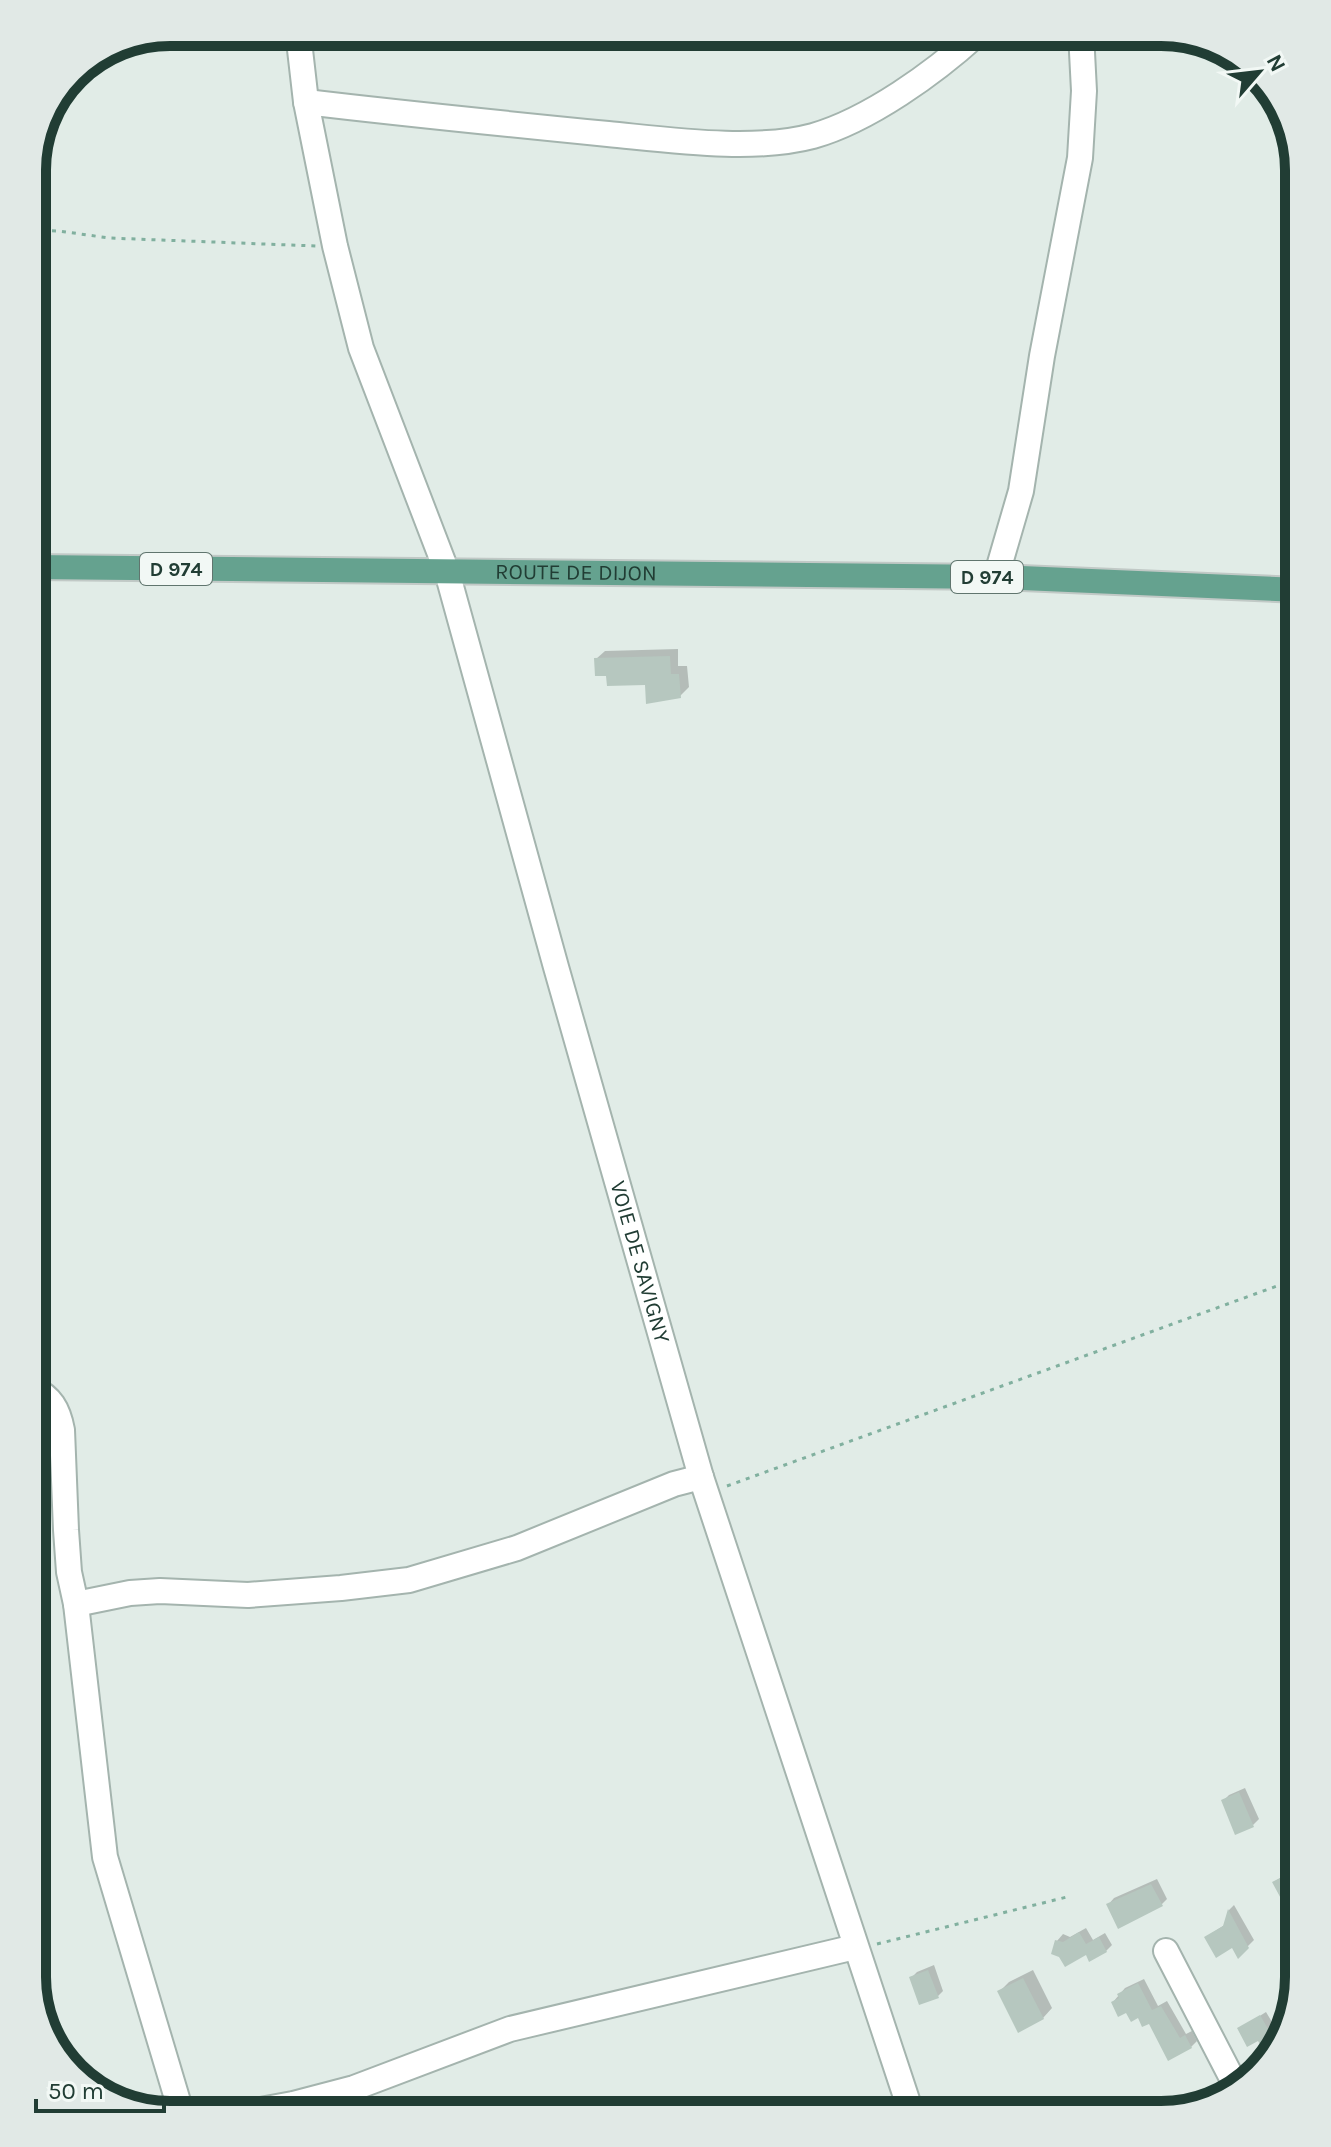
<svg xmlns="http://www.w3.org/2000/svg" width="1331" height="2147" font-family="Karla,sans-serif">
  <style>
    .shadow { fill: #0003 }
    .building { fill: #b6c7bf }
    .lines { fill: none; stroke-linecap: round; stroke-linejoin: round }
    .minor-casing { stroke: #a4b4ae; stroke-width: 28 }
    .major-casing { stroke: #c1c9c6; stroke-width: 28 }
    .path { stroke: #81b09f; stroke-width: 3; stroke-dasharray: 4 6; stroke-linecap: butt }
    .minor { stroke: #fff; stroke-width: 24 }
    .major { stroke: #65a28f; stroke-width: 24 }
    .labels { text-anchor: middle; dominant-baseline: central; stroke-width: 7; stroke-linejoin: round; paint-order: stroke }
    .shield { fill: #f2f8f5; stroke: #60756e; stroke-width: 2 }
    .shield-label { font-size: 20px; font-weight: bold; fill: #213d34 }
    .street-label { font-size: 22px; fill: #213d34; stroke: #f2f8f5 }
    .rim { fill: none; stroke: #213d34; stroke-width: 10 }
  </style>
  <rect width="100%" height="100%" fill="#e1ece7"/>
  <!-- shadow -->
  <path class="shadow" d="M 678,649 L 678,666 L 687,666 L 689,687 L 680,696 L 647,683 L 608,674 L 596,659 L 605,651 Z
    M 1245,1788 L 1259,1819 L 1253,1825 L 1223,1801 L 1229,1795 Z
    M 1295,1868 L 1299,1876 L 1299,1927 L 1274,1882 Z
    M 1157,1879 L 1167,1899 L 1161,1905 L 1108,1905 L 1114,1898 Z
    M 1234,1905 L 1254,1940 L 1238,1956 L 1233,1946 L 1206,1937 L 1226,1924 L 1229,1910 Z
    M 1086,1928 L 1093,1940 L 1105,1933 L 1112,1945 L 1106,1951 L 1087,1953 L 1057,1941 L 1063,1934 L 1070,1937 Z
    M 1299,1931 L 1299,1943 L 1294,1936 Z
    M 934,1965 L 943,1991 L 938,1996 L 911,1978 L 917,1972 Z
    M 1033,1970 L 1052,2008 L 1043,2018 L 999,1992 L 1009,1982 Z
    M 1144,1979 L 1158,2006 L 1167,2001 L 1186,2034 L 1192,2031 L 1197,2041 L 1191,2047 L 1113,2002 L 1125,1988 Z
    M 1266,2012 L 1281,2037 L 1276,2053 L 1270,2058 L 1258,2038 L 1239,2029 Z
    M 1227,2087 L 1231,2093 L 1222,2101 L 1199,2106 Z"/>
  <!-- building -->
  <path class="building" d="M 670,656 L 671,674 L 679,674 L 681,698 L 646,704 L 645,685 L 607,686 L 606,676 L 595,676 L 594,658 Z
    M 1239,1792 L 1254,1827 L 1235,1835 L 1221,1800 Z
    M 1286,1875 L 1299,1899 L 1299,1932 L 1272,1882 Z
    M 1151,1884 L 1163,1906 L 1118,1929 L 1106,1904 Z
    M 1228,1909 L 1249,1948 L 1238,1959 L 1232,1948 L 1216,1958 L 1204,1937 L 1223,1926 Z
    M 1079,1932 L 1086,1944 L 1099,1937 L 1107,1952 L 1089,1962 L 1086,1955 L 1065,1967 L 1059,1957 L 1051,1954 L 1055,1940 L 1063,1942 Z
    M 928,1970 L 939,1998 L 919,2005 L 909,1977 Z
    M 1023,1978 L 1044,2019 L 1018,2033 L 997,1991 Z
    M 1138,1983 L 1152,2010 L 1161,2006 L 1180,2038 L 1185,2035 L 1192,2048 L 1168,2061 L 1149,2024 L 1142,2027 L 1138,2018 L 1131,2022 L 1126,2013 L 1118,2017 L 1111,2002 L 1119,1998 L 1117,1994 Z
    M 1260,2015 L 1278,2046 L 1276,2053 L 1269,2060 L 1258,2041 L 1247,2047 L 1237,2028 Z"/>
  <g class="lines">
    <!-- minor casing -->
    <g class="minor-casing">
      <g id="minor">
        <path id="s1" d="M 299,41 L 306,102 L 335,246 L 361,348 L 447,572 L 556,967 L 701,1477 L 912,2115"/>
        <path d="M 306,102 C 406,114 507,124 608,134 C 670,140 753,152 813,136 C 869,120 934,73 977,34"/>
        <path d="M 996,577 L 1021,491 L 1042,356 L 1080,158 L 1084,91 L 1081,33"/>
        <path d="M 32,1388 C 51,1397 58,1409 62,1430 L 66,1530 L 69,1572 L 76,1604 L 105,1857 L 182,2115"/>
        <path d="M 76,1604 L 130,1593 L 160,1591 L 248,1595 L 341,1588 L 409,1580 L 517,1548 L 674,1484 L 701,1477"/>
        <path d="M 1166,1951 L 1237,2088"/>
        <path d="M 234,2115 L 293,2104 L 354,2088 L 510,2029 L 855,1947"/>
      </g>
    </g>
    <!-- major casing -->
    <g class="major-casing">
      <g id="major">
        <path id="s2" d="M 32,567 L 996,577 L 1299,590"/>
      </g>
    </g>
    <!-- path -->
    <path class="path" d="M 32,230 L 59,231 L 109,238 L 316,246
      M 727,1486 L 1299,1278
      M 877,1944 L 1071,1896"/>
    <!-- minor -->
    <use href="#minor" class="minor"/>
    <!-- major -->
    <use href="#major" class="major"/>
  </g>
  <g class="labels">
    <!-- shield labels -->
    <g class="shield">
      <rect x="140" y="553" width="72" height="32" rx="6"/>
      <rect x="951" y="561" width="72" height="32" rx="6"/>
    </g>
    <g class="shield-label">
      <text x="176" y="569">D 974</text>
      <text x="987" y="577">D 974</text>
    </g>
    <!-- street labels -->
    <g class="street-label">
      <text stroke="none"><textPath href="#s2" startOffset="544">ROUTE DE DIJON</textPath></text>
      <text stroke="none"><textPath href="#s1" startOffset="1270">VOIE DE SAVIGNY</textPath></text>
    </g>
  </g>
  <!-- crop -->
  <path d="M0 0H1331V2147H0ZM170 46H1161A124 124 0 0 1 1285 170V1977A124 124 0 0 1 1161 2101H170A124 124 0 0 1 46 1977V170A124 124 0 0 1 170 46Z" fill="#e1e9e6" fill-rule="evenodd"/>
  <path class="rim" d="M170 46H1161A124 124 0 0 1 1285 170V1977A124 124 0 0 1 1161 2101H170A124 124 0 0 1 46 1977V170A124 124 0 0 1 170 46Z"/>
  <!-- north arrow -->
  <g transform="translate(1259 72) rotate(62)" stroke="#f2f8f5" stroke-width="6" paint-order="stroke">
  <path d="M0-6L14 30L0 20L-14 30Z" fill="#213d34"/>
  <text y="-12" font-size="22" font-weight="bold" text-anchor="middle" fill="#213d34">N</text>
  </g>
  <!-- scale -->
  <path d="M36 2099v12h128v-12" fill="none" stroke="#213d34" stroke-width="4"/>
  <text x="48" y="2099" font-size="24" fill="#213d34" stroke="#f2f8f5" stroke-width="6" paint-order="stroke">50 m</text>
</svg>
